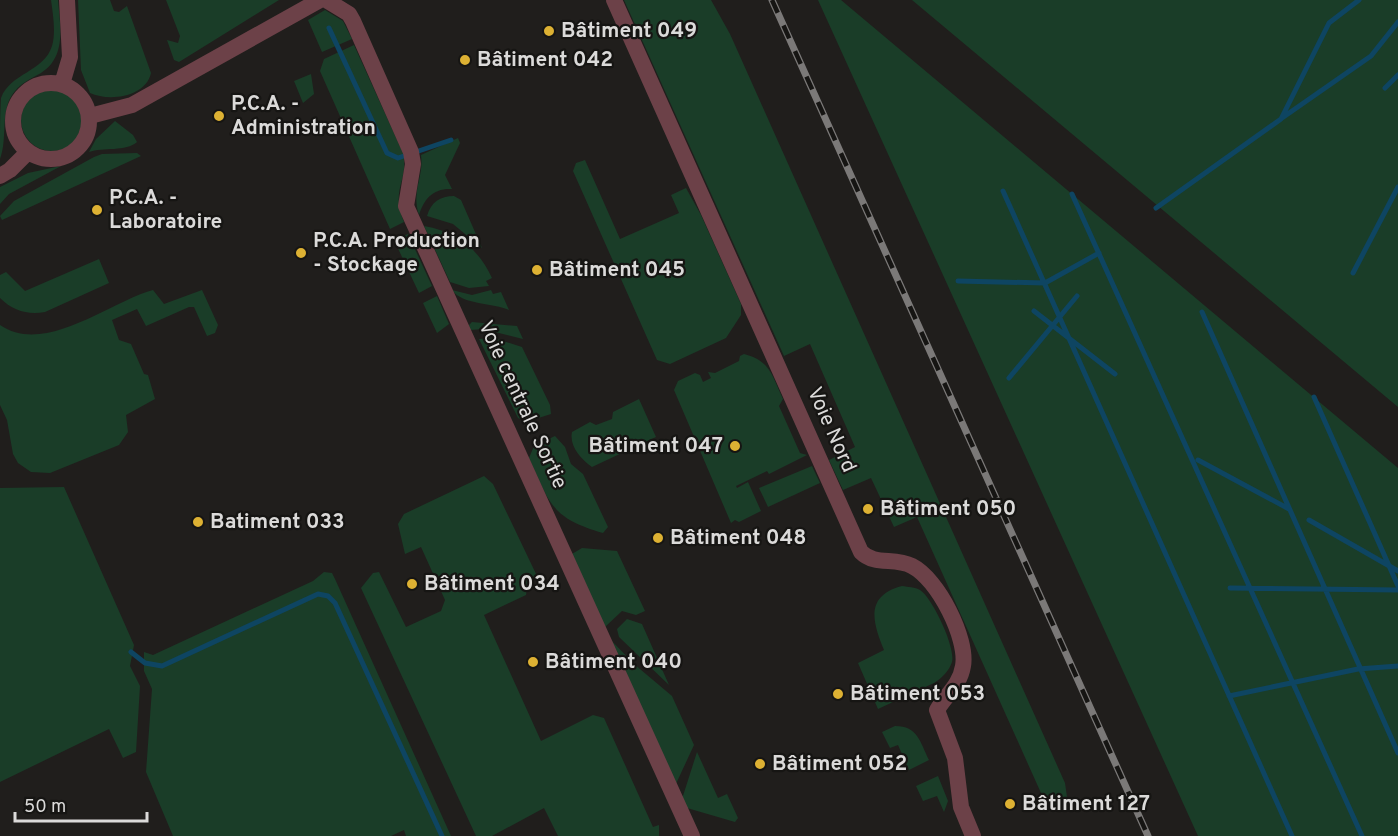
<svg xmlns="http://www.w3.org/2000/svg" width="1398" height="836" font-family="Overpass,sans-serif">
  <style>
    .green { fill: #1a3d28 }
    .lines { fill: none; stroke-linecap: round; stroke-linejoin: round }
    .stream { stroke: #0e4562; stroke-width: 5 }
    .street { stroke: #6c4148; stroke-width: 16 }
    .rail-casing { stroke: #7b7978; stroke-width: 7 }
    .rail { stroke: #161513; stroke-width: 4.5; stroke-dasharray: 14; stroke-linecap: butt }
    .poi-dot { fill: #ddb133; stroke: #161513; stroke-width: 2 }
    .labels { text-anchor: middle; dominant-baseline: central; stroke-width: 4.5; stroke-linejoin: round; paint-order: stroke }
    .poi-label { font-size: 21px; font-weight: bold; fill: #dbdad9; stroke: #161513; text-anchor: start }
    .street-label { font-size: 21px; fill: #dbdad9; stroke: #161513 }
  </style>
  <rect width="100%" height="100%" fill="#201e1c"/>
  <!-- green -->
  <path class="green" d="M 51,0 L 58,0 C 60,25 67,57 41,73 C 30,79 19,84 12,95 C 0,114 8,138 0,159 C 0,143 0,112 1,98 C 10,73 44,72 52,46 C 56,32 53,15 51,0 Z
    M 78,0 L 110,0 L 114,11 L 119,12 L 127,6 L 151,73 C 146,97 109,102 90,93 L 81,70 Z
    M 166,0 L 279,0 L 179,62 L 174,60 L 167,40 L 178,43 L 180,36 Z
    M 624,0 L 711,0 L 730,34 L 1065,783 L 1068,804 L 1053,810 L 1041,793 L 917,517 L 894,527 L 871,478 L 843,490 L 829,460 L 855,447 L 810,344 L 784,356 Z
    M 818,0 L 841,0 L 1398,468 L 1398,836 L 1198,836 Z
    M 912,0 L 1398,0 L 1398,407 Z
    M 325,10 L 343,21 L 352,39 L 322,52 L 308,20 Z
    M 354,45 L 403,153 C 409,182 390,188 404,222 L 390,229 L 320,71 L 324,59 Z
    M 311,74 L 314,94 L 303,103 L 294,81 Z
    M21 120a31 31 0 1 1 62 0a31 31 0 1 1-62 0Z
    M 115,121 L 133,135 L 137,142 C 126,152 103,147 89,152 L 96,139 Z
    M 458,138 L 460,143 L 445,175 L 452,189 C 433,188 424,199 419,215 C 411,191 424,178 421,155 Z
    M 137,153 L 141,156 L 2,220 L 0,216 L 14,201 L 94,157 L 102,154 Z
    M 585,160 L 620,239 L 679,213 L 671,195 L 686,188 L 701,215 L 741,304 L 741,315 L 726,338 L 670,364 L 657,360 L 573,171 L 576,163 Z
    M 61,166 L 9,194 L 0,204 L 0,187 L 28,173 Z
    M 454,196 L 461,200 L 482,248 L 453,224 L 427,216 C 431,202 440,196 454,196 Z
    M 424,226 C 457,232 478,248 492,278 L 486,281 L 489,286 L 469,288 L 450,282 Z
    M 408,234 L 432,286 L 419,293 L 394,240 Z
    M 99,259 L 109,283 L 45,312 C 28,315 13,311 0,298 L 0,275 L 6,272 L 25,291 Z
    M 153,290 L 164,304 L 202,290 L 218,325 L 215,333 L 207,336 L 194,307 L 189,307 L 146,326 L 137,309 L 112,320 L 119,340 L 131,344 L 144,374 L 148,375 L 155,399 L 126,415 L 128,432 L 119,445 L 50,473 L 31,472 L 18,463 L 13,454 L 7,420 L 0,405 L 0,325 C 45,356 109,302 153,290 Z
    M 452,290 L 472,295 L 491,290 L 493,294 L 501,292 L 509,310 C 494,303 462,305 452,290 Z
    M 437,296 L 449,324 L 437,333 L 423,303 Z
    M 472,322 L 517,326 L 523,339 L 483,329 L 470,330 L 469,325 Z
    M 494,338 L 522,347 L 550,405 L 551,414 L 526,422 L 518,418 L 479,339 Z
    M 744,354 C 771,361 772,376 783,399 L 779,406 L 800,453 L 807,455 L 769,474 L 767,471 L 736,486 L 737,488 L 748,482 L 761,511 L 739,522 L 735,520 L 731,523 L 674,390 L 678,381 L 695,373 L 700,375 L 703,382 L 711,378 L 708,372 L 715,373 L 739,361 L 740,356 Z
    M 639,399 L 656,437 L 592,467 C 581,459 569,446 572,432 L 590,422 L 596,425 L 612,419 L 613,412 Z
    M 555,436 L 565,447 L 571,464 L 583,474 L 608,527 L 603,533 C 551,518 550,504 529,458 L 534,446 Z
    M 812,466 L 820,483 L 768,507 L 759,488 Z
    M 484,476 L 493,484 L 537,576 L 528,583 L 526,595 L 484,615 L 541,741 L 593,715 L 604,718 L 653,827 L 659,825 L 659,836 L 558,836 L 544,808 L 492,836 L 476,836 L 361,588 L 373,573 L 379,572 L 406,627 L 441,611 L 445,600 L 421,547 L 405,554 L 398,524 L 404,514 Z
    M 64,487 L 134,645 L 130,666 L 140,686 L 136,752 L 123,758 L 109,729 L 0,782 L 0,488 Z
    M 582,548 L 617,551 L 645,611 L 636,615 L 622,611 L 605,627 L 572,554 Z
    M 324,572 L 332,573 L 335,579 L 451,836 L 406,836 L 404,830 L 391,836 L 173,836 L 146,772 L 152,689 L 144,671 L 144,652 L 153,655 L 313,581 Z
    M 902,586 C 908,587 915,587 920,590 C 932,597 956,648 952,662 C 949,671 942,678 934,683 L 878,709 L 858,663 L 884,650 C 873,623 864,596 902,586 Z
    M 627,619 L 642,624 L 669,685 L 619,637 L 617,629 Z
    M 609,638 L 634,664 L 672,696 L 694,745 L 675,786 Z
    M 895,726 C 918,726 920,742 929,760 L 909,770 L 898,745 L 890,748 L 882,732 Z
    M 697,752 L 718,798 L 727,794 L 738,818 L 735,822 L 687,808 L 682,799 Z
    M 938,776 L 948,801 L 944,812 L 937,796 L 923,801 L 916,786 Z"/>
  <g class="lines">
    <!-- stream -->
    <path class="stream" d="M 329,28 L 387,153 L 398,158 L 451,140
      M 1385,88 L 1398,75
      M 1282,118 L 1371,56 L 1398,22
      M 1003,191 L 1292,836
      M 1072,194 L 1362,836
      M 1156,208 L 1281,119 L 1329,23 L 1359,0
      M 1353,273 L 1398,187
      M 958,281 L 1045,283 L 1099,253
      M 1034,311 L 1115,374
      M 1202,312 L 1398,753
      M 1009,378 L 1077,296
      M 1314,397 L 1398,586
      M 1198,460 L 1289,509
      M 1309,520 L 1398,571
      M 1230,588 L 1398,590
      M 131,652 L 145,663 L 162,666 L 318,594 L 328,596 L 335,603 L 442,836
      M 1229,696 L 1358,669 L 1398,666"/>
    <!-- street -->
    <path class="street" d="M 326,0 L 349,14 L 353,21 L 411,152 L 413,164 L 406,206 L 692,836
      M 614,0 L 861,552 C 875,566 894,557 912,566 C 938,579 968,639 963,666 C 960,685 946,695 937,710 L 955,758 L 961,807 L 973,836
      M13 121a38 38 0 1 1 76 0a38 38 0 1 1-76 0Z
      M 62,84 L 70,57 L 67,0
      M 90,116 L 132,105 L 320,0
      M 0,176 L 10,170 L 28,152"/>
    <!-- rail casing -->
    <g class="rail-casing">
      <path id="rail" d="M 772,0 L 1148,836"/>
    </g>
    <!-- rail -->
    <use href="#rail" class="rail"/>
  </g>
  <!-- markers -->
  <g class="poi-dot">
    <circle cx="549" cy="31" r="6"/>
    <circle cx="465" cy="60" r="6"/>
    <circle cx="219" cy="116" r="6"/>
    <circle cx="97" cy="210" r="6"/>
    <circle cx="301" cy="253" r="6"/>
    <circle cx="537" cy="270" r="6"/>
    <circle cx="735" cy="446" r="6"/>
    <circle cx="868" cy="509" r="6"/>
    <circle cx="198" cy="522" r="6"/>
    <circle cx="658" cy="538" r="6"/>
    <circle cx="412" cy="584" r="6"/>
    <circle cx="533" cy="662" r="6"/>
    <circle cx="838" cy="694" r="6"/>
    <circle cx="760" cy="764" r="6"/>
    <circle cx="1010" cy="804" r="6"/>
  </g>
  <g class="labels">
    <!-- poi labels -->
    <g class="poi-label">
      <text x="561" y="31">Bâtiment 049</text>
      <text x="477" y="60">Bâtiment 042</text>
      <text x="231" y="104">P.C.A. -<tspan x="231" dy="24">Administration</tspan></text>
      <text x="109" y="198">P.C.A. -<tspan x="109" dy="24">Laboratoire</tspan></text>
      <text x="313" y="241">P.C.A. Production<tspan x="313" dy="24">- Stockage</tspan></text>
      <text x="549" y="270">Bâtiment 045</text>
      <text x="723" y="446" text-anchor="end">Bâtiment 047</text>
      <text x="880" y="509">Bâtiment 050</text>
      <text x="210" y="522">Batiment 033</text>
      <text x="670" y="538">Bâtiment 048</text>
      <text x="424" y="584">Bâtiment 034</text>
      <text x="545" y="662">Bâtiment 040</text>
      <text x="850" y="694">Bâtiment 053</text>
      <text x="772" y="764">Bâtiment 052</text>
      <text x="1022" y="804">Bâtiment 127</text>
    </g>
    <!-- street labels -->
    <g class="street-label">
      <text transform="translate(522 405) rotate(65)">Voie centrale Sortie</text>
      <text transform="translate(831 430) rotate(66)">Voie Nord</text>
    </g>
  </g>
  <!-- scale -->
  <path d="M15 812v9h132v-9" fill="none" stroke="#dbdad9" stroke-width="3"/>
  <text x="24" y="812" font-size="18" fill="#dbdad9" stroke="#161513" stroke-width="4.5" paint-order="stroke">50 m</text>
</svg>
